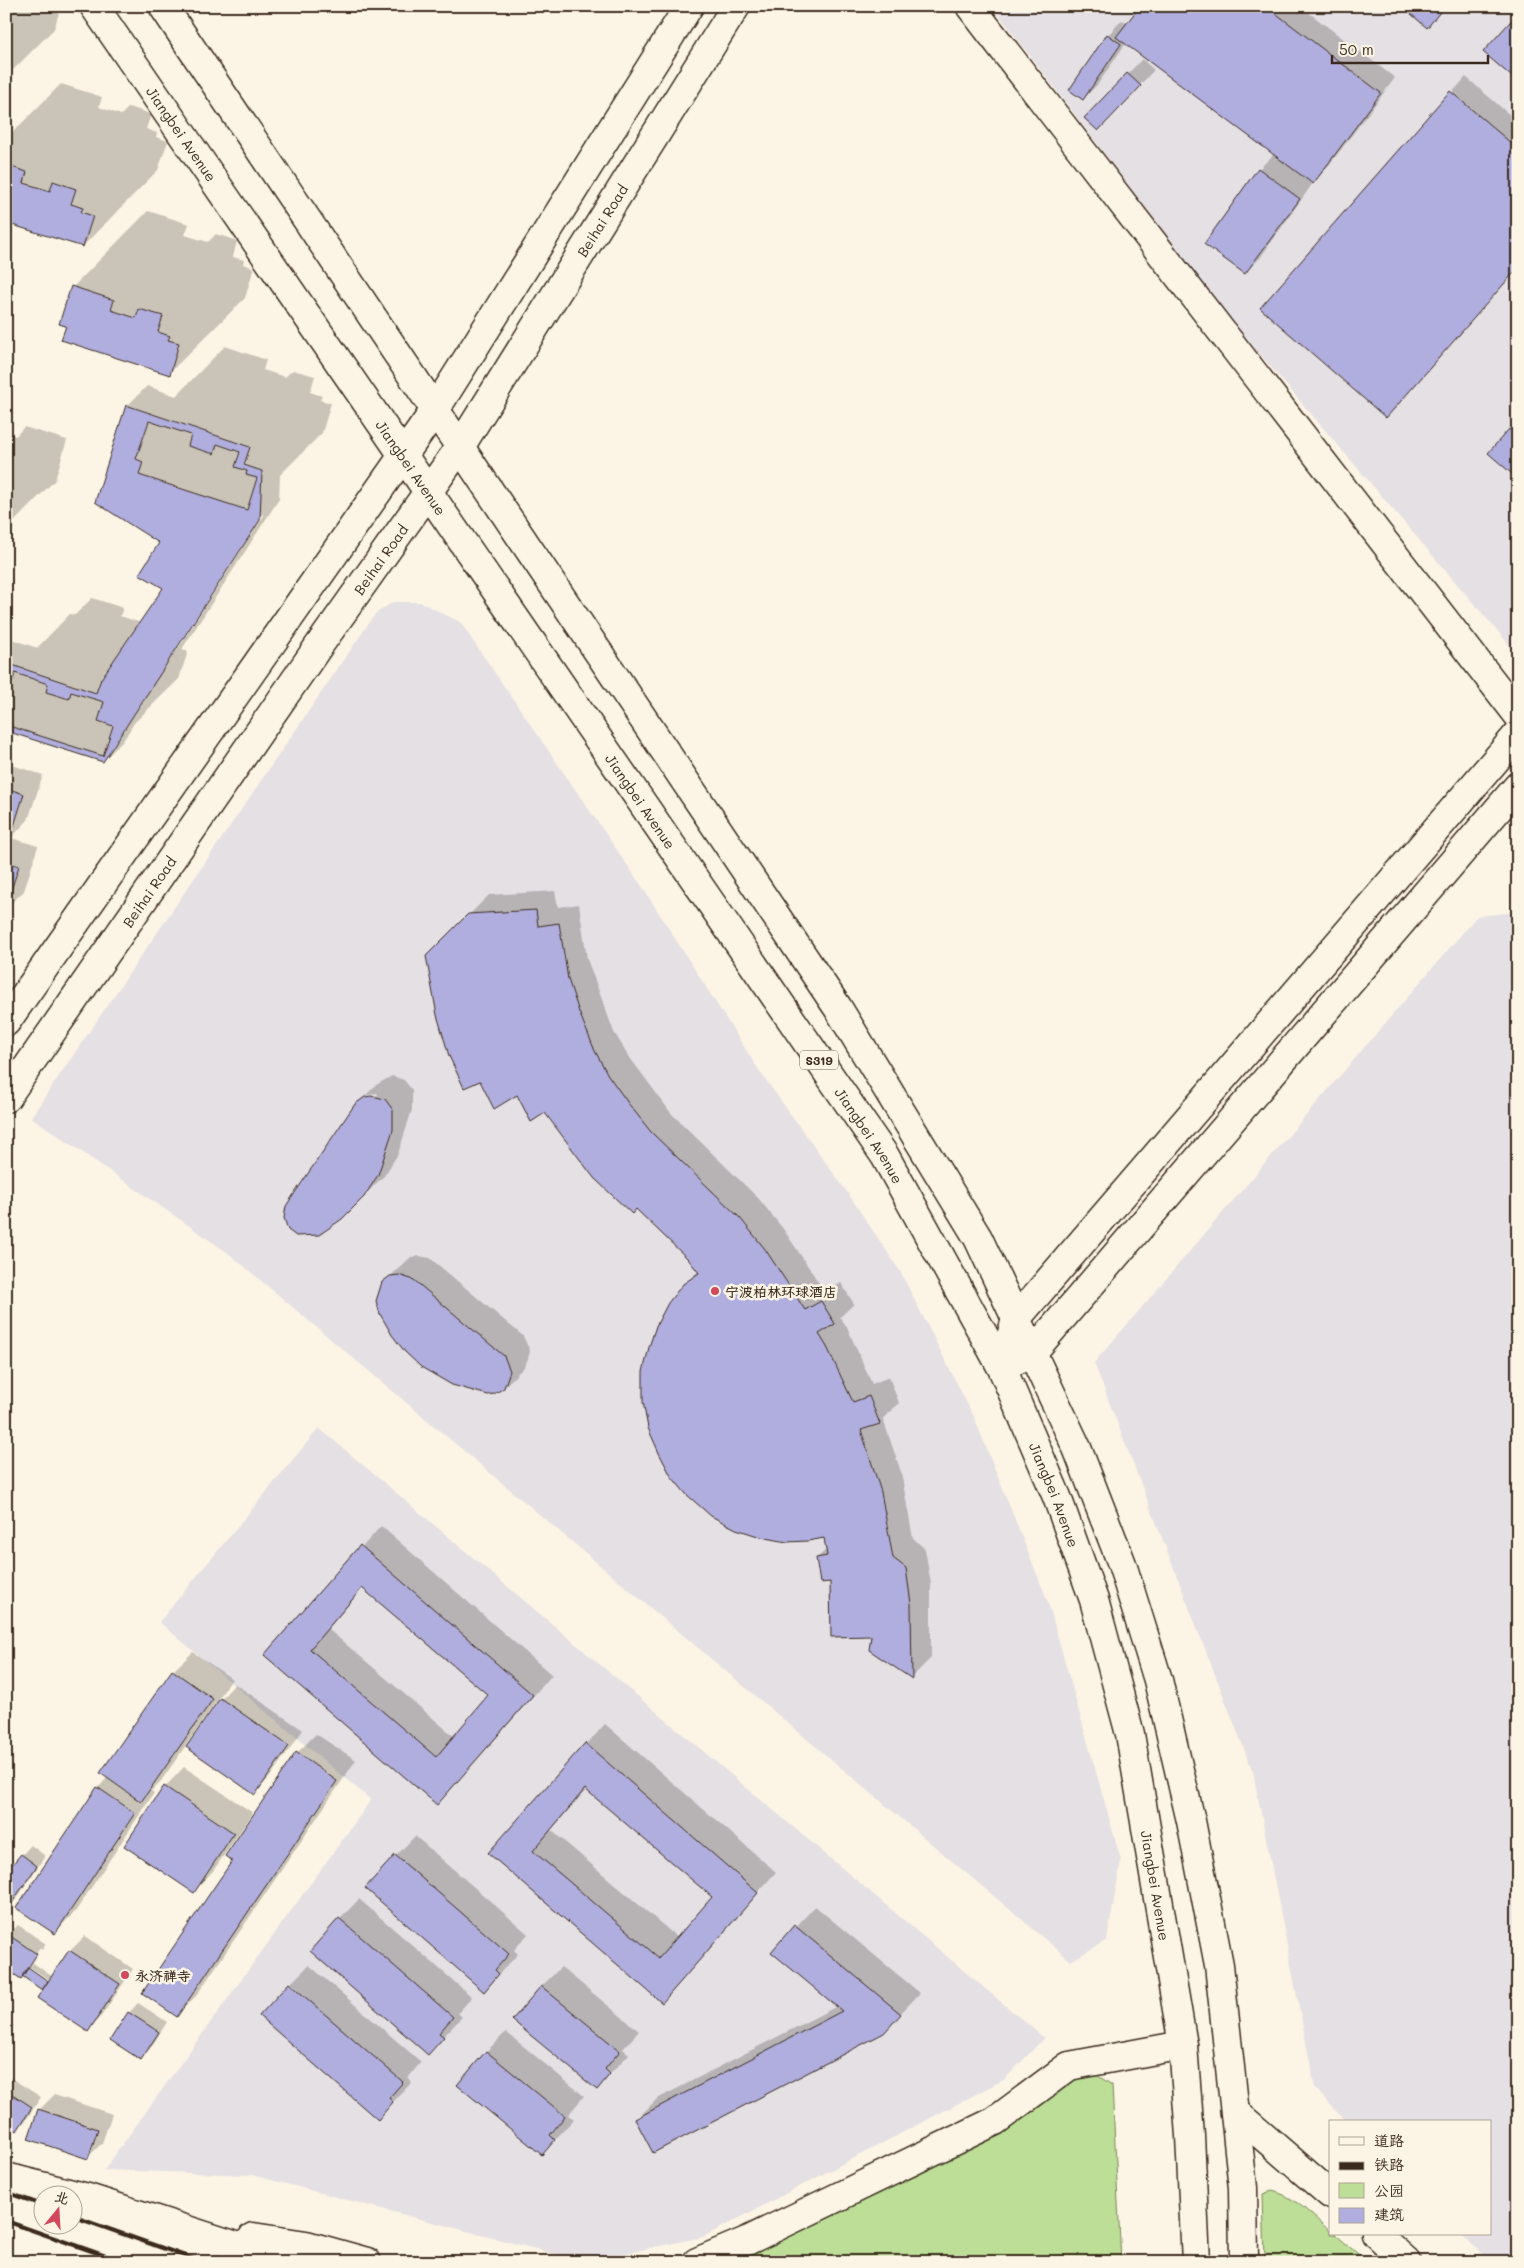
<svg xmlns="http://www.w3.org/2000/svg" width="1524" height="2268" font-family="Mali,'LXGW WenKai TC',sans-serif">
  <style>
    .built { fill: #e5e0e3 }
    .green { fill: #bcde97; stroke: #7c845a }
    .shadow { fill: #0003; fill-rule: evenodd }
    .building { fill: #b0aedf; stroke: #3b2a1e; fill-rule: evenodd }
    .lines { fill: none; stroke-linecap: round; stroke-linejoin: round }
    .secondary-casing { stroke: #3b2a1e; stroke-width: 31 }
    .primary-casing { stroke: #3b2a1e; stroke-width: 31 }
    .highway-casing { stroke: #3b2a1e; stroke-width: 31 }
    .secondary { stroke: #fcf5e5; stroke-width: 28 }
    .primary { stroke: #fcf5e5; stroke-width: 28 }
    .highway { stroke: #fcf5e5; stroke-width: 28 }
    .rail { stroke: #3b2a1e; stroke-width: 4 }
    .poi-dot { fill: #d1495b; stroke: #fcf5e5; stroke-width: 2 }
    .labels { text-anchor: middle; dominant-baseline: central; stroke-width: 5; stroke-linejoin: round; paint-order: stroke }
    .shield { fill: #fcf5e5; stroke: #75675a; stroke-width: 1 }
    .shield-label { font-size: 12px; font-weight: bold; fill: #3b2a1e }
    .street-label { font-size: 14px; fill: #3b2a1e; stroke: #fcf5e5 }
    .poi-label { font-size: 14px; font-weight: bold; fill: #3b2a1e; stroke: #fcf5e5; text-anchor: start }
  </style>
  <rect width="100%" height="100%" fill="#fcf5e5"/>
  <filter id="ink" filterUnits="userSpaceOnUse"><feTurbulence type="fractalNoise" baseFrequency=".02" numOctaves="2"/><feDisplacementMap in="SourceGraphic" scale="10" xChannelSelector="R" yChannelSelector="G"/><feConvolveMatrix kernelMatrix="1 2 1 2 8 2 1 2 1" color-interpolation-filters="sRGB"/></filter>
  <g filter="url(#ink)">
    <!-- built -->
    <path class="built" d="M 992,6 L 1518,6 L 1518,655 L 1238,329 Z
      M 393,602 L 420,602 L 460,622 L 643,888 L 760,1072 L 845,1189 L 900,1271 L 974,1417 L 1048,1602 L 1121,1860 L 1107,1940 L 1071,1961 L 227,1252 L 31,1117 L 375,614 Z
      M 1518,912 L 1518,2262 L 1494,2262 L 1459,2234 L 1490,2234 L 1490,2122 L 1346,2122 L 1315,2088 L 1253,1772 L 1094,1363 L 1477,916 Z
      M 319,1428 L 1044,2038 L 1005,2079 L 703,2237 L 585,2262 L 252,2175 L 104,2170 L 371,1800 L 159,1622 Z"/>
    <!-- green -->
    <path class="green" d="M 1092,2072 L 1112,2085 L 1121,2262 L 732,2262 L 1071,2077 Z
      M 1272,2191 C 1295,2196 1312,2216 1330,2231 L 1330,2234 L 1335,2234 L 1367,2262 L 1265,2262 L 1263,2194 Z"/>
    <!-- shadow -->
    <path class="shadow" d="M 6,6 L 61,6 L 54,29 L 6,77 Z
      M 1141,6 L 1300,6 L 1395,78 L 1327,168 L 1313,183 L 1260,258 L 1245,273 L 1259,169 L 1274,154 L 1126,43 L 1098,84 L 1083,99 L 1108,35 L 1122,20 L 1128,24 Z
      M 1404,6 L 1446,6 L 1427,27 Z
      M 1142,59 L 1154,70 L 1112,115 L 1086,118 Z
      M 1466,77 L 1518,122 L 1518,268 L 1386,416 L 1261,308 Z
      M 61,84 L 102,97 L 99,107 L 121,115 L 129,107 L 151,114 L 146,129 L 157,133 L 156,137 L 168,141 L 158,170 L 83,246 L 6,221 L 6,139 Z
      M 148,211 L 189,224 L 185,235 L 208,242 L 216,234 L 237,241 L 233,257 L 244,260 L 243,264 L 254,268 L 245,298 L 169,373 L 67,325 L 73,287 Z
      M 225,346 L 266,360 L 263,370 L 285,377 L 293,370 L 315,376 L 310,392 L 322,396 L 320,400 L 331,403 L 322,433 L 280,475 L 279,499 L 182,649 L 188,651 L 179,679 L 134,723 L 123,741 L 103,761 L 6,730 L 6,637 L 37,648 L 70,614 L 75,615 L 92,598 L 123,608 L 120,616 L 141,623 L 164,588 L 160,542 L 96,501 L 128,405 L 147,386 L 176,396 ZM 262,514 L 264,515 L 179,647 L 176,647 Z
      M 1518,422 L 1518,477 L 1510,430 Z
      M 24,427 L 67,440 L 55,480 L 6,530 L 6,433 L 16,436 Z
      M 6,763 L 43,775 L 28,820 L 11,838 L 38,846 L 24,891 L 6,908 Z
      M 555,891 L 558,907 L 579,904 L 587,959 L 614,1032 L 628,1055 L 671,1113 L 759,1199 L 784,1230 L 825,1292 L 841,1283 L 854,1304 L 840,1317 L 847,1327 L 872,1384 L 889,1377 L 899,1403 L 883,1419 L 901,1472 L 913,1538 L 925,1549 L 931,1584 L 931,1658 L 912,1677 L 870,1650 L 872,1634 L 817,1558 L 827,1549 L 825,1536 L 684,1285 L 699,1270 L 546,1111 L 518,1093 L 427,957 L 489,895 Z
      M 392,1076 L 404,1080 L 412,1090 L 412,1110 L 398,1154 L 384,1176 L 341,1218 L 356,1105 L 376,1085 ZM 377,1093 L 378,1095 L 365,1098 L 365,1096 Z
      M 419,1256 L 430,1258 L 523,1336 L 530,1351 L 528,1359 L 524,1367 L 504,1387 L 383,1283 L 411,1257 Z
      M 381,1526 L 552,1675 L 437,1804 L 266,1655 ZM 364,1587 L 490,1695 L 455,1737 L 328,1629 Z
      M 193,1652 L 232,1679 L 161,1781 L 151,1791 L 154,1793 L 75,1912 L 55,1932 L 98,1788 L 108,1777 L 173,1671 Z
      M 235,1684 L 303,1730 L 269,1778 L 255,1793 L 221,1699 Z
      M 605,1724 L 776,1872 L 661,2001 L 490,1853 ZM 587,1789 L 713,1897 L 678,1938 L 551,1830 Z
      M 316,1734 L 356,1760 L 196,1996 L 177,2015 L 234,1860 L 297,1753 Z
      M 184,1767 L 253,1813 L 213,1871 L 194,1891 L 165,1787 Z
      M 415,1836 L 528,1934 L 514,1950 L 518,1954 L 484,1990 L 396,1856 Z
      M 31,1845 L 45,1856 L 15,1901 L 6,1910 L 22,1855 Z
      M 359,1899 L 472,1997 L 458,2013 L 462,2017 L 428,2053 L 340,1919 Z
      M 815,1906 L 920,1993 L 883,2032 L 637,2119 L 657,2099 L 837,2006 L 773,1952 Z
      M 18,1925 L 46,1944 L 33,1963 L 53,1977 L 70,1951 L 85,1936 L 133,1969 L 102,2015 L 88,2030 L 46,1984 L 42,1988 L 22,1975 L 11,1971 L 6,1979 L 6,1937 ZM 40,1948 L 42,1950 L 29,1968 L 26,1968 ZM 30,1967 L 54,1983 L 53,1985 L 28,1969 Z
      M 309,1965 L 421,2062 L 408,2078 L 412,2082 L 378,2118 L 290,1984 Z
      M 561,1967 L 639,2031 L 623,2049 L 629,2054 L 597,2088 L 514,2020 L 542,1986 Z
      M 138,2003 L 167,2022 L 150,2049 L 140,2058 L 111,2039 L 129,2013 Z
      M 506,2032 L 584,2096 L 568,2115 L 574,2119 L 542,2154 L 459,2085 L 487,2051 Z
      M 6,2075 L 41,2097 L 26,2120 L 17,2129 L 6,2123 Z
      M 54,2095 L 112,2114 L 102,2143 L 88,2157 L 30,2138 L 40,2109 Z"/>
    <!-- building -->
    <path class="building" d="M 1140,6 L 1266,6 L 1381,93 L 1313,184 L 1116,37 Z
      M 1402,6 L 1445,6 L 1427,28 Z
      M 1518,13 L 1518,82 L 1483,52 Z
      M 1107,34 L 1121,44 L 1083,100 L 1069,90 Z
      M 1127,73 L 1141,86 L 1098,131 L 1084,118 Z
      M 1450,91 L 1518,149 L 1518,268 L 1386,418 L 1260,308 Z
      M 6,165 L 27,172 L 24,183 L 50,191 L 53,181 L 76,189 L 71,204 L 83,208 L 81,212 L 93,216 L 83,247 L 6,223 Z
      M 1258,168 L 1300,199 L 1245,274 L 1204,244 Z
      M 71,286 L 114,300 L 111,310 L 136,318 L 139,309 L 163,316 L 158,332 L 170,336 L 168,340 L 179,343 L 170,375 L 61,340 L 66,326 L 59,324 Z
      M 126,405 L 250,447 L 244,465 L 262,471 L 260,520 L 103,762 L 6,731 L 6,663 L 96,693 L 101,679 L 163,588 L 139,574 L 159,543 L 95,502 Z
      M 149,421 L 191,435 L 188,446 L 214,454 L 217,444 L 240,452 L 235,467 L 247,471 L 246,475 L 257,478 L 247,510 L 139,475 L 143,462 L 136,459 Z
      M 1509,429 L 1518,437 L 1518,479 L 1488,453 Z
      M 15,673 L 48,684 L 46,692 L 69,699 L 71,692 L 104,702 L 98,721 L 113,726 L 103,756 L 6,725 L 6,693 L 9,693 Z
      M 6,788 L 24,794 L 9,842 L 6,841 Z
      M 6,862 L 19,866 L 6,906 Z
      M 536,910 L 538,926 L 559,923 L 568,979 L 579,1012 L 595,1051 L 608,1075 L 628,1103 L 651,1132 L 740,1218 L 765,1249 L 805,1310 L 821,1301 L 835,1324 L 819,1334 L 827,1347 L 853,1402 L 869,1396 L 880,1424 L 861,1430 L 881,1492 L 893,1558 L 906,1568 L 911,1604 L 912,1679 L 869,1650 L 871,1636 L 831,1637 L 830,1582 L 820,1583 L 816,1558 L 827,1556 L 824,1538 L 808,1541 L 787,1542 L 761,1537 L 736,1529 L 711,1516 L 686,1494 L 671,1476 L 659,1453 L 648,1428 L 643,1402 L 643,1372 L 649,1347 L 656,1326 L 668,1303 L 683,1284 L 699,1273 L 688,1259 L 636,1209 L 632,1214 L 594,1178 L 545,1113 L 531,1122 L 517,1095 L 494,1109 L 480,1081 L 464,1088 L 449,1056 L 437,1015 L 426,956 L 468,914 Z
      M 371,1096 L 385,1099 L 393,1110 L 393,1130 L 378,1175 L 364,1197 L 342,1219 L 319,1235 L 296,1236 L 288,1230 L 284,1218 L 286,1206 L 355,1104 L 365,1097 Z
      M 399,1275 L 414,1280 L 504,1356 L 510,1371 L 504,1388 L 494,1394 L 488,1395 L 452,1385 L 421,1367 L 405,1352 L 392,1335 L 380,1314 L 376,1301 L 382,1282 L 390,1276 Z
      M 360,1545 L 533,1695 L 437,1805 L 264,1655 ZM 362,1588 L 488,1695 L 436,1757 L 310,1649 Z
      M 172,1670 L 213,1699 L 141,1802 L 100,1773 Z
      M 220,1698 L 289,1746 L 255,1795 L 186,1747 Z
      M 585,1743 L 758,1893 L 662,2003 L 488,1853 ZM 585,1789 L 712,1897 L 659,1958 L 533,1851 Z
      M 296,1752 L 337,1781 L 177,2017 L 142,1993 L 232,1861 L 225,1856 Z
      M 164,1786 L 234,1833 L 194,1893 L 124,1846 Z
      M 97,1787 L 135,1813 L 55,1934 L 16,1908 Z
      M 21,1854 L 37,1866 L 6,1911 L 6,1872 Z
      M 395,1855 L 509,1954 L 495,1970 L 499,1974 L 484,1992 L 365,1888 Z
      M 339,1918 L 453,2017 L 439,2033 L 444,2037 L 428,2055 L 310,1951 Z
      M 794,1925 L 901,2014 L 884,2033 L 653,2153 L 635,2119 L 842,2011 L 771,1952 Z
      M 7,1934 L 37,1954 L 21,1979 L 6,1969 Z
      M 69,1950 L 120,1984 L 88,2032 L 37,1998 Z
      M 28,1967 L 48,1981 L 42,1990 L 22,1976 Z
      M 289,1983 L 403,2082 L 389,2098 L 393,2102 L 378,2120 L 259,2016 Z
      M 541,1986 L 620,2051 L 605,2069 L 610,2074 L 597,2090 L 512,2020 Z
      M 128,2012 L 159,2032 L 141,2060 L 110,2040 Z
      M 486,2051 L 565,2116 L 550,2135 L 555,2140 L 542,2155 L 457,2085 Z
      M 6,2090 L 32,2107 L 17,2131 L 6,2124 Z
      M 38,2109 L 98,2129 L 88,2159 L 28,2139 Z"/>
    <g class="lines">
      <!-- secondary casing -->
      <g class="secondary-casing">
        <g id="secondary">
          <path d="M 970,6 L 1518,715"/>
          <path d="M 6,1022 L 435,410 L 689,6"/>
          <path id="s1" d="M 6,1098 L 318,647 L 460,447 L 736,6"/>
          <path d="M 1012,1362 L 1032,1353 L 1518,786"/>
          <path d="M 1002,1368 L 1016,1319 L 1518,734"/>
          <path d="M 1235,2112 L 1330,2194"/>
          <path d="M 1376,2234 L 1407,2262"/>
        </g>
      </g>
      <!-- primary casing -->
      <g class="primary-casing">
        <g id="primary">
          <path id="s2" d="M 94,6 L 885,1156 L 1002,1368 L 1057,1497 L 1094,1600 L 1130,1734 L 1183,2045 L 1190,2136 L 1196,2262"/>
          <path d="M 163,6 L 838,1008 L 978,1238 L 1077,1448 L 1122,1564 L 1158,1680 L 1191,1821 L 1219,1965 L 1243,2188 L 1244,2262"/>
          <path d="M 6,2196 L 42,2209"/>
          <path d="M 72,2219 L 206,2262"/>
          <path d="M 6,2258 L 18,2262"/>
          <path d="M 697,2262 L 749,2240 L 995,2121 L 1069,2066 L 1183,2045"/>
        </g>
      </g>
      <!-- highway casing -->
      <g class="highway-casing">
        <path id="highway" d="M 6,2177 L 88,2198 L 286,2262
          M 6,2212 L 42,2224
          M 46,2226 L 151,2262
          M 6,2236 L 79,2262
          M 253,2237 L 306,2245 L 367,2262"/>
      </g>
      <!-- secondary -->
      <use href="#secondary" class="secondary"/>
      <!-- primary -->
      <use href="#primary" class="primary"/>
      <!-- highway -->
      <use href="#highway" class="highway"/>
      <!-- rail -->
      <path class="rail" d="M 6,2192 L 42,2205
        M 72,2216 L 202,2262
        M 6,2221 L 123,2262"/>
    </g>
  </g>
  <!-- markers -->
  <g class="poi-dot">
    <circle cx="715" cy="1291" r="5"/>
    <circle cx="125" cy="1975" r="5"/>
  </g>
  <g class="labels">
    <!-- shield labels -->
    <rect class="shield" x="800" y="1050.5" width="38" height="19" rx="4"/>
    <g class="shield-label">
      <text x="819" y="1060">S319</text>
    </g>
    <!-- street labels -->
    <g class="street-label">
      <text stroke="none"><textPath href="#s2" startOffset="155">Jiangbei Avenue</textPath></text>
      <text stroke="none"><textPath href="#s1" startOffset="1061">Beihai Road</textPath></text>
      <text stroke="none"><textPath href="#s2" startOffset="560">Jiangbei Avenue</textPath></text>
      <text stroke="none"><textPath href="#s1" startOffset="656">Beihai Road</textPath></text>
      <text stroke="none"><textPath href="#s2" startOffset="965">Jiangbei Avenue</textPath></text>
      <text stroke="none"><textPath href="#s1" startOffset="251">Beihai Road</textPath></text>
      <text stroke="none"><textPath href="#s2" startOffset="1370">Jiangbei Avenue</textPath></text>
      <text stroke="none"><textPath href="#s2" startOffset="1775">Jiangbei Avenue</textPath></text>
      <text stroke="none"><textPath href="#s2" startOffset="2180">Jiangbei Avenue</textPath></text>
    </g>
    <!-- poi labels -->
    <g class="poi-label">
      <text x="725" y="1291">宁波柏林环球酒店</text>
      <text x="135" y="1975">永济禅寺</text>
    </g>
  </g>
  <!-- margin -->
  <rect width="1524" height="2268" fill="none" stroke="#fcf5e5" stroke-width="25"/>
  <rect x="12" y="12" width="1499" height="2243" fill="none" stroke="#3b2a1e" stroke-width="2" filter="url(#ink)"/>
  <!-- legend -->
  <rect x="1329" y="2120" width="162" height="115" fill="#fcf5e5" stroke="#afa495"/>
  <rect x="1339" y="2137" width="25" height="8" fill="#fcf5e5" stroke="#afa495"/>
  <text x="1374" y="2146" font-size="15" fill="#3b2a1e">道路</text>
  <rect x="1339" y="2162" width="25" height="8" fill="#3b2a1e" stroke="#afa495"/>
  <text x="1374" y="2170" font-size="15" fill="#3b2a1e">铁路</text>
  <rect x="1339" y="2183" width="25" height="15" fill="#bcde97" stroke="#afa495"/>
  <text x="1374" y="2196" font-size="15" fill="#3b2a1e">公园</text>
  <rect x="1339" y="2208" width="25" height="15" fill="#b0aedf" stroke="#afa495"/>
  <text x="1374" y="2220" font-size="15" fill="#3b2a1e">建筑</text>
  <!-- north arrow -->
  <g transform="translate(58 2210) rotate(18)"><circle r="24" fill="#fcf5e5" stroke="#afa495"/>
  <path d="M0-4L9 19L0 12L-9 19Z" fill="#d1495b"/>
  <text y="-8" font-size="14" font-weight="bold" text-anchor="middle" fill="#3b2a1e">北</text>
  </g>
  <!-- scale -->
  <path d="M1332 55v8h156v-8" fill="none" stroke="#3b2a1e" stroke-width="2.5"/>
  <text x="1339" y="55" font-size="15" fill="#3b2a1e" stroke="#fcf5e5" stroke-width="4" paint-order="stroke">50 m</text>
</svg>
